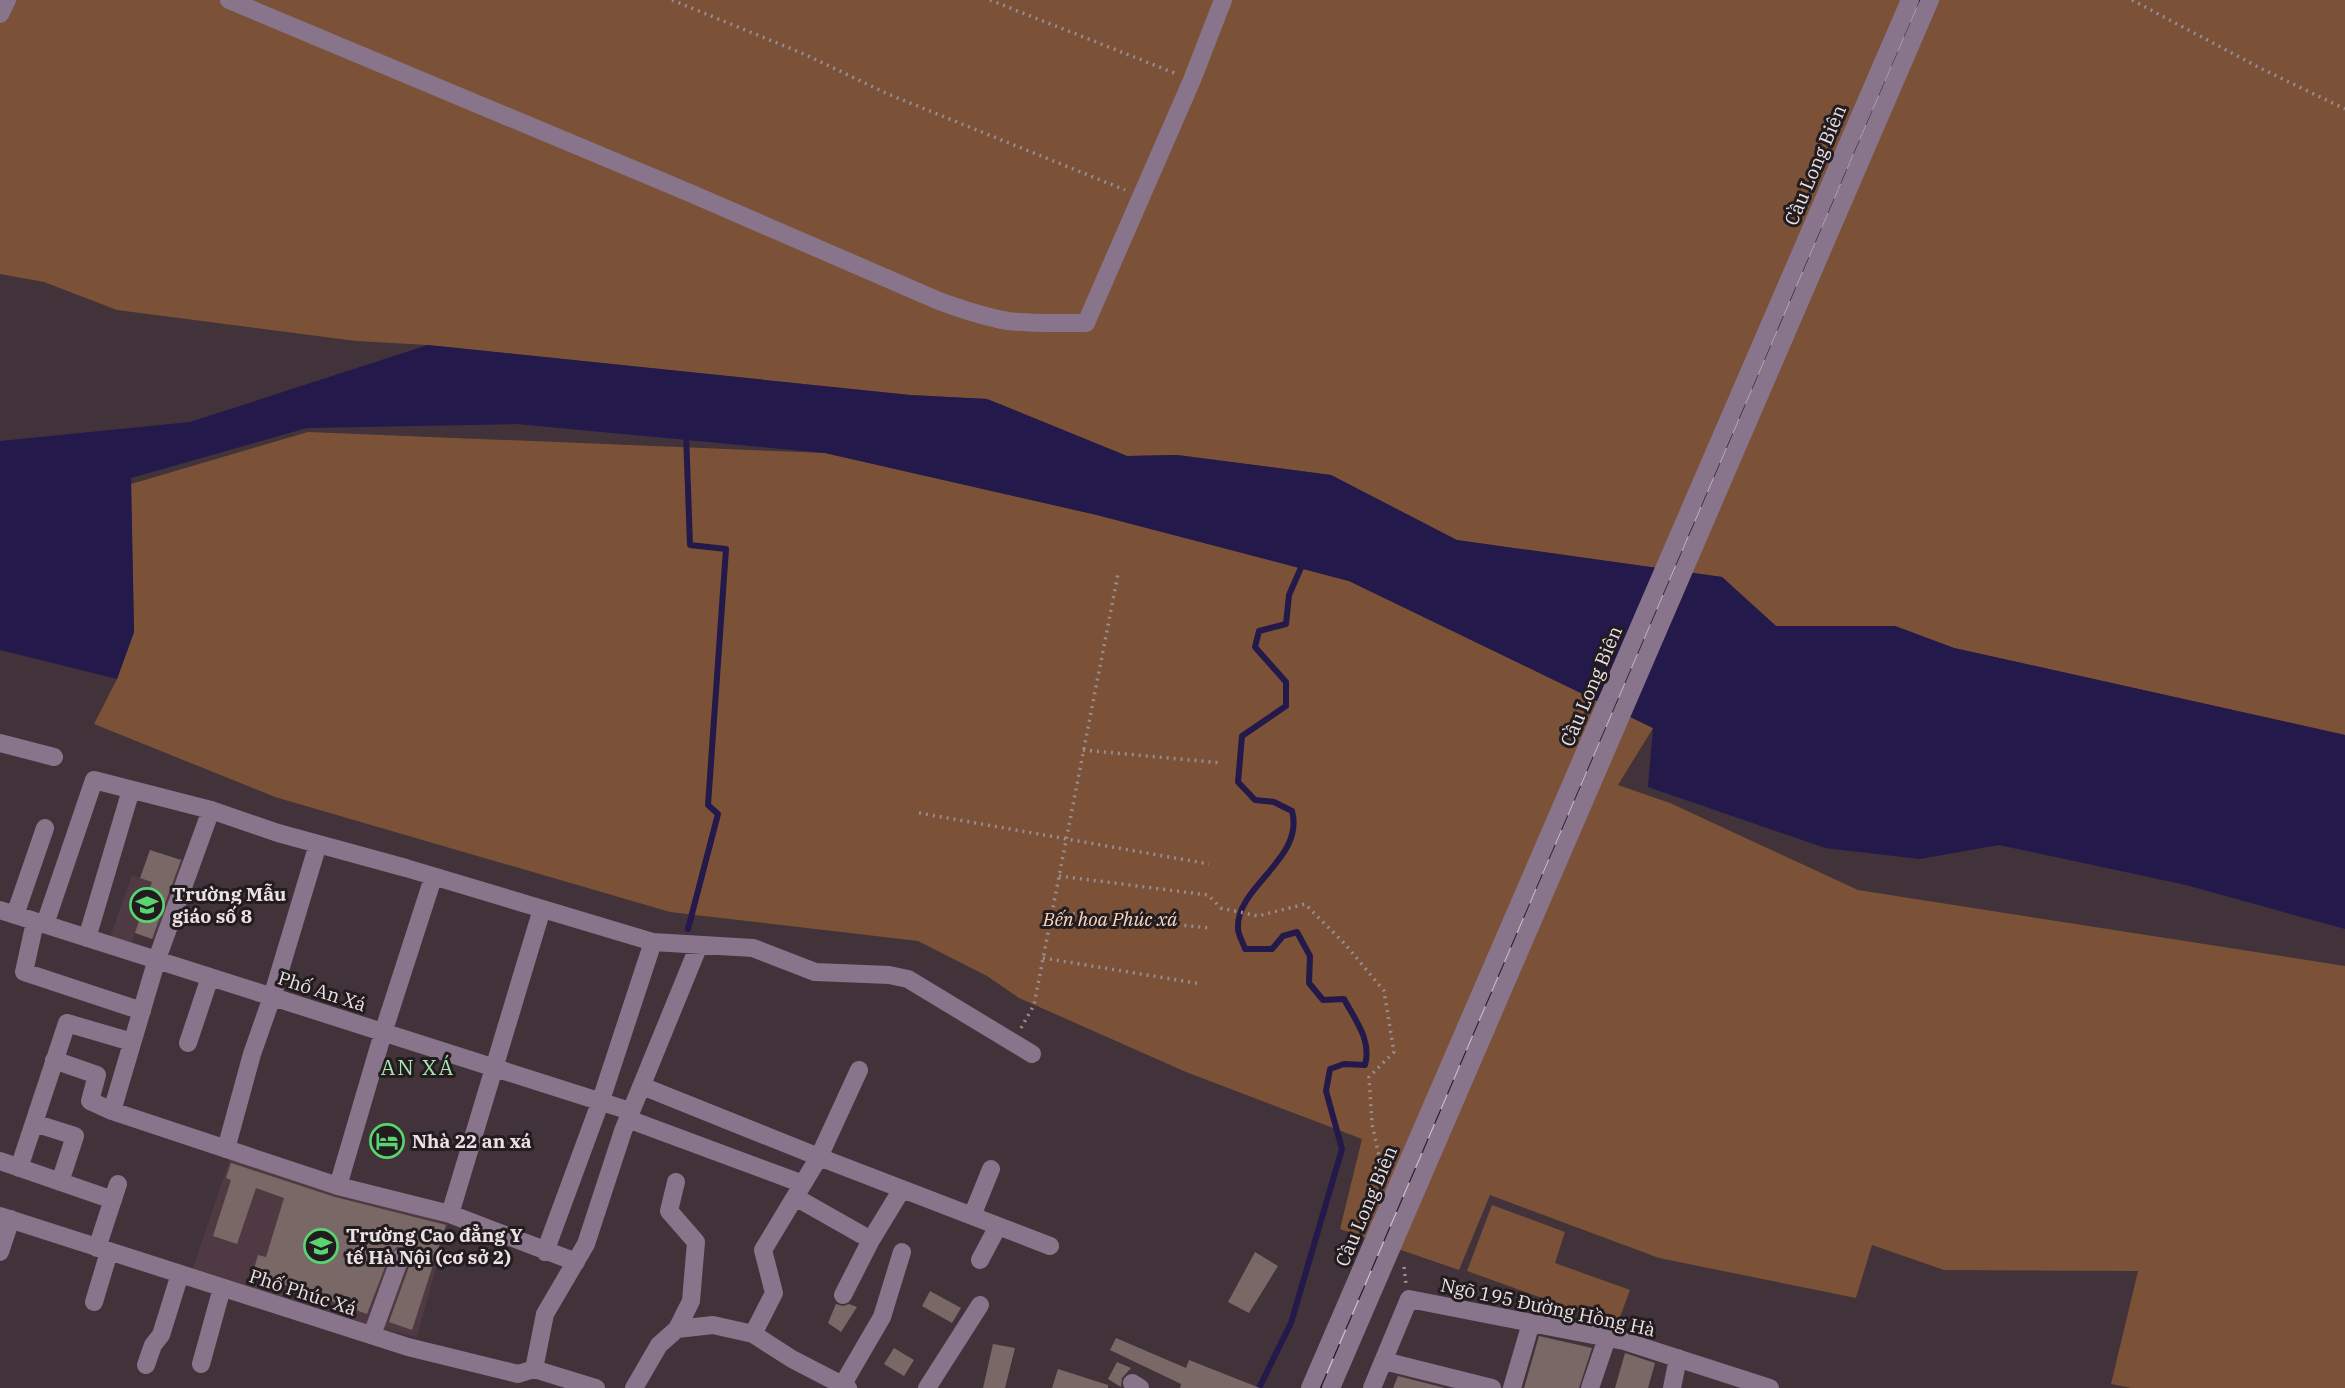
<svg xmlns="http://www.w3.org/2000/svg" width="2345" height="1388" font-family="'IBM Plex Serif',serif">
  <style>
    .built { fill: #4f3a43 }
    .green { fill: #7b5237 }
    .water { fill: #23194b }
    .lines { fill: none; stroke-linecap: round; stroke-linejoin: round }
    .stream { stroke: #23194b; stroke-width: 6 }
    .building { fill: #7a6867 }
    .path { stroke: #988c91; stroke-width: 3.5; stroke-dasharray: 2 5; stroke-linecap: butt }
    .minor { stroke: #88758c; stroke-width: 18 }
    .rail-casing { stroke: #cac1c5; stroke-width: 8 }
    .rail { stroke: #231c1f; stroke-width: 5; stroke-dasharray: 16; stroke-linecap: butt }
    .minor-bridge { stroke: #88758c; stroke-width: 18 }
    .labels { text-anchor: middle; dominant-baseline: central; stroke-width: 6; stroke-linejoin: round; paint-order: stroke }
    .street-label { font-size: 19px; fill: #ebe2e6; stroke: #231c1f }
    .poi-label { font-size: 19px; font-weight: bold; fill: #ebe2e6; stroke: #231c1f; text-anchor: start }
    .park-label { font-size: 19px; font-style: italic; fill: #fad7c2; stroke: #231c1f }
    .neighbourhood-label { font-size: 21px; letter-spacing: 2px; fill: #a8e7af; stroke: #231c1f }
  </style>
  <rect width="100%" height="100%" fill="#413339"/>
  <!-- built -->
  <path class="built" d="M 150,850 L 188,862 L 160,941 L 135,933 L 130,947 L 109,940 L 132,875 L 140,878 Z
    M 232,1153 L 448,1224 L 417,1337 L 375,1327 L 193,1268 Z"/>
  <!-- green -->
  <path class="green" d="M 0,0 L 2345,0 L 2345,735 L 1954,648 L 1895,626 L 1776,626 L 1722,577 L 1456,540 L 1331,475 L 1177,455 L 1127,456 L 987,399 L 910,395 L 428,345 L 356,341 L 117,310 L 44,282 L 0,274 Z
    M 308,432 L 825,453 L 1097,515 L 1349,581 L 1653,728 L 1618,785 L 1670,803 L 1858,890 L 2345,966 L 2345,1388 L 2131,1388 L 2111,1384 L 2138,1271 L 1944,1270 L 1872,1245 L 1856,1298 L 1659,1258 L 1490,1195 L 1459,1270 L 1340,1229 L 1362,1139 L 1186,1072 L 1019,998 L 987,976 L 918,941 L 670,912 L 275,797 L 94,724 L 117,679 L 134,632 L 131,484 Z
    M 1492,1205 L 1565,1232 L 1555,1263 L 1630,1290 L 1617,1325 L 1467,1271 Z"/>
  <!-- water -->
  <path class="water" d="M 428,345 L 910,395 L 987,399 L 1127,456 L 1177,455 L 1331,475 L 1457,540 L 1722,577 L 1776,626 L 1895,626 L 1954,648 L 2345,735 L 2345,929 L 2186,885 L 1999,845 L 1920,859 L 1825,848 L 1648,787 L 1653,728 L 1349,581 L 1097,515 L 825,453 L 517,424 L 307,428 L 131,478 L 134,632 L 117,679 L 0,650 L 0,441 L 190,422 Z"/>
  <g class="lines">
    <!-- stream -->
    <path class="stream" d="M 686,433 L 690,545 L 726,549 L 708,805 L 718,814 L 688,929
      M 1259,1388 L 1291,1323 L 1342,1149 L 1326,1091 L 1330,1069 L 1344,1064 L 1365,1065 C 1372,1040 1355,1020 1344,999 L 1323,1000 L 1309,983 L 1310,956 L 1297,932 L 1283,936 L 1272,949 L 1245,949 C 1243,942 1238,935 1238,928 C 1236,886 1305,859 1292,811 L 1274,802 L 1255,800 L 1238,782 L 1242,736 L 1286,706 L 1286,682 L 1255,647 L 1259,631 L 1286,624 L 1289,595 L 1303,563"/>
  </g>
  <!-- building -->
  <path class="building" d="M 150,850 L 181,860 L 152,939 L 135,933 L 152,882 L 140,878 Z
    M 231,1163 L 335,1197 L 446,1225 L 412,1330 L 389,1322 L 411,1261 L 409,1251 L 403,1247 L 397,1247 L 390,1254 L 367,1314 L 298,1289 L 252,1276 L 258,1255 L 266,1257 L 284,1198 L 256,1188 L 237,1244 L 213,1236 L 231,1180 L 226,1178 Z
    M 1255,1252 L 1278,1266 L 1249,1313 L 1228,1302 Z
    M 930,1291 L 961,1308 L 952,1323 L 922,1306 Z
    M 836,1304 L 843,1306 L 849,1304 L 857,1307 L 841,1332 L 828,1323 Z
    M 1539,1336 L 1592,1348 L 1579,1388 L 1524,1388 Z
    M 1116,1338 L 1186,1368 L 1189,1360 L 1260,1388 L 1180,1388 L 1181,1384 L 1110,1350 Z
    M 993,1344 L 1015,1348 L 1005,1388 L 983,1388 Z
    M 894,1348 L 914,1360 L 904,1376 L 884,1364 Z
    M 1625,1353 L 1655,1363 L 1648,1388 L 1615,1388 Z
    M 1117,1362 L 1131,1368 L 1122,1378 L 1121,1387 L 1108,1379 Z
    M 1058,1369 L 1108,1385 L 1108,1388 L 1052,1388 Z
    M 1398,1376 L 1445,1388 L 1393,1388 Z"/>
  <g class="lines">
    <!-- path -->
    <path class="path" d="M 672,0 L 804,54 L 888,94 L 1125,190
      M 990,0 L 1177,74
      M 2132,0 L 2260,68 L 2345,109
      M 1083,750 L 1222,763
      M 919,813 L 1209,864
      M 1059,876 L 1208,895 L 1221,908 L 1258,916 L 1305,904 L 1345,944 L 1384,991 L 1394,1052 L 1369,1077 L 1372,1124 L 1383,1174
      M 1052,912 L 1210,928
      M 1043,958 L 1202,984
      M 1021,1028 L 1034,1005 L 1118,574
      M 1404,1267 L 1406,1284"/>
    <!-- minor -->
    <path class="minor" d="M 229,0 L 690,193 L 939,301 C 961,309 984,317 1008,321 C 1034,324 1060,323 1086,323 L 1192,80 L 1223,0
      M 0,14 L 7,0
      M 0,743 L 54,757
      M 0,910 L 630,1111
      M 15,915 L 45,828
      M 35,922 L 24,972 L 142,1011
      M 45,924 L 94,780 L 211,810 L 278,833 L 406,868 L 653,942 L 753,948 L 815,972 L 889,975 L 908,979 L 1032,1054
      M 87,938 L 131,790
      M 188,1043 L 210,977
      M 54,1060 L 97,1075 L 90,1101 L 112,1111 L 338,1186 L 450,1214 L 576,1262
      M 642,1086 L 819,1157 L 1050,1246
      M 112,1111 L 157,959 L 211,810
      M 628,1119 L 803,1184
      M 34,1123 L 75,1136 L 60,1182
      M 226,1149 L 252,1054 L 272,997 L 318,844
      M 0,1161 L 113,1200
      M 19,1168 L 67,1023 L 132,1042
      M 338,1186 L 383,1033 L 433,878
      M 795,1197 L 871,1240
      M 450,1214 L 542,909
      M 0,1216 L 408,1347 L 518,1374 L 534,1369 L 596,1388
      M 972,1216 L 991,1169
      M 97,1248 L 118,1184
      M 0,1252 L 11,1219
      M 545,1252 L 600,1103 L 653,942
      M 980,1260 L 998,1226
      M 843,1295 L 871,1240 L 902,1189
      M 94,1302 L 109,1252
      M 677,1329 L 713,1325 L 753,1334 L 792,1359 L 848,1388
      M 753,1334 L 774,1293 L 763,1250 L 819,1157 L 859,1070
      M 372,1335 L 400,1258
      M 1384,1361 L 1492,1388
      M 201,1364 L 222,1288
      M 146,1365 L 153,1345 L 161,1335 L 180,1274
      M 534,1369 L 545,1314 L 586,1244 L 623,1131 L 699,945
      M 1132,1383 L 1140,1388
      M 843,1384 L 882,1317 L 902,1252
      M 634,1388 L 659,1345 L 677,1329 L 691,1301 L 696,1242 L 669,1211 L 676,1182
      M 927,1388 L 980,1305
      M 1372,1388 L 1409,1299 L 1624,1341 L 1770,1388
      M 1512,1388 L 1531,1323
      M 1590,1388 L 1607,1338
      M 1672,1388 L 1678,1358"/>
    <!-- rail casing -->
    <g class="rail-casing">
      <path id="rail" d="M 1320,1388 L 1920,0"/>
    </g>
    <!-- rail -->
    <use href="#rail" class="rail"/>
    <!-- minor-bridge -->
    <path class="minor-bridge" d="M 1310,1388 L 1910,0
      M 1331,1388 L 1930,0"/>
  </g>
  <!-- icons -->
  <defs>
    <g id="school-ring" transform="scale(1.75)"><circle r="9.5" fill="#231c1f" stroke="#58d570" stroke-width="1.5"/><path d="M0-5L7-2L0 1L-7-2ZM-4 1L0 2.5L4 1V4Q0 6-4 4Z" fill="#58d570"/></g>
    <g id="hotel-ring" transform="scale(1.75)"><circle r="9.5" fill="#231c1f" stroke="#58d570" stroke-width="1.5"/><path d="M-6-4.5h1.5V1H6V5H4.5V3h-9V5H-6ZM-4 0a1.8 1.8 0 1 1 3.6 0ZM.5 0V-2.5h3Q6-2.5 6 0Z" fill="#58d570"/></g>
    <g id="university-ring" transform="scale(1.75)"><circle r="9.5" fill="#231c1f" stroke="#58d570" stroke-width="1.5"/><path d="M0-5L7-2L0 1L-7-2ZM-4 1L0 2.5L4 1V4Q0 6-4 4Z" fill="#58d570"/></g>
  </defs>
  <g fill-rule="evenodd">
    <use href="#school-ring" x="147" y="905"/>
    <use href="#hotel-ring" x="387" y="1141"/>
    <use href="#university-ring" x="321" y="1246"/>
  </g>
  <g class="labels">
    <!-- street labels -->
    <g class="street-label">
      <text transform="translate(1815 165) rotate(-67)">Cầu Long Biên</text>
      <text transform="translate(1591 686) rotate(-67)">Cầu Long Biên</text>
      <text transform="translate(322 991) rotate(18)">Phố An Xá</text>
      <text transform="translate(1366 1206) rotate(-67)">Cầu Long Biên</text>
      <text transform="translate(303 1292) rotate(18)">Phố Phúc Xá</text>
      <text transform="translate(1548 1307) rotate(12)">Ngõ 195 Đường Hồng Hà</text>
    </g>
    <!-- poi labels -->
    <g class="poi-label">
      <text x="172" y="894">Trường Mẫu<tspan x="172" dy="22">giáo số 8</tspan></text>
      <text x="412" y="1141">Nhà 22 an xá</text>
      <text x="346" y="1235">Trường Cao đẳng Y<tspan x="346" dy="22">tế Hà Nội (cơ sở 2)</tspan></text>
    </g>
    <!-- park labels -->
    <g class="park-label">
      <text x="1110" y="919">Bến hoa Phúc xá</text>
    </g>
    <!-- neighbourhood labels -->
    <g class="neighbourhood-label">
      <text x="418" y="1067">AN XÁ</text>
    </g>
  </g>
</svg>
